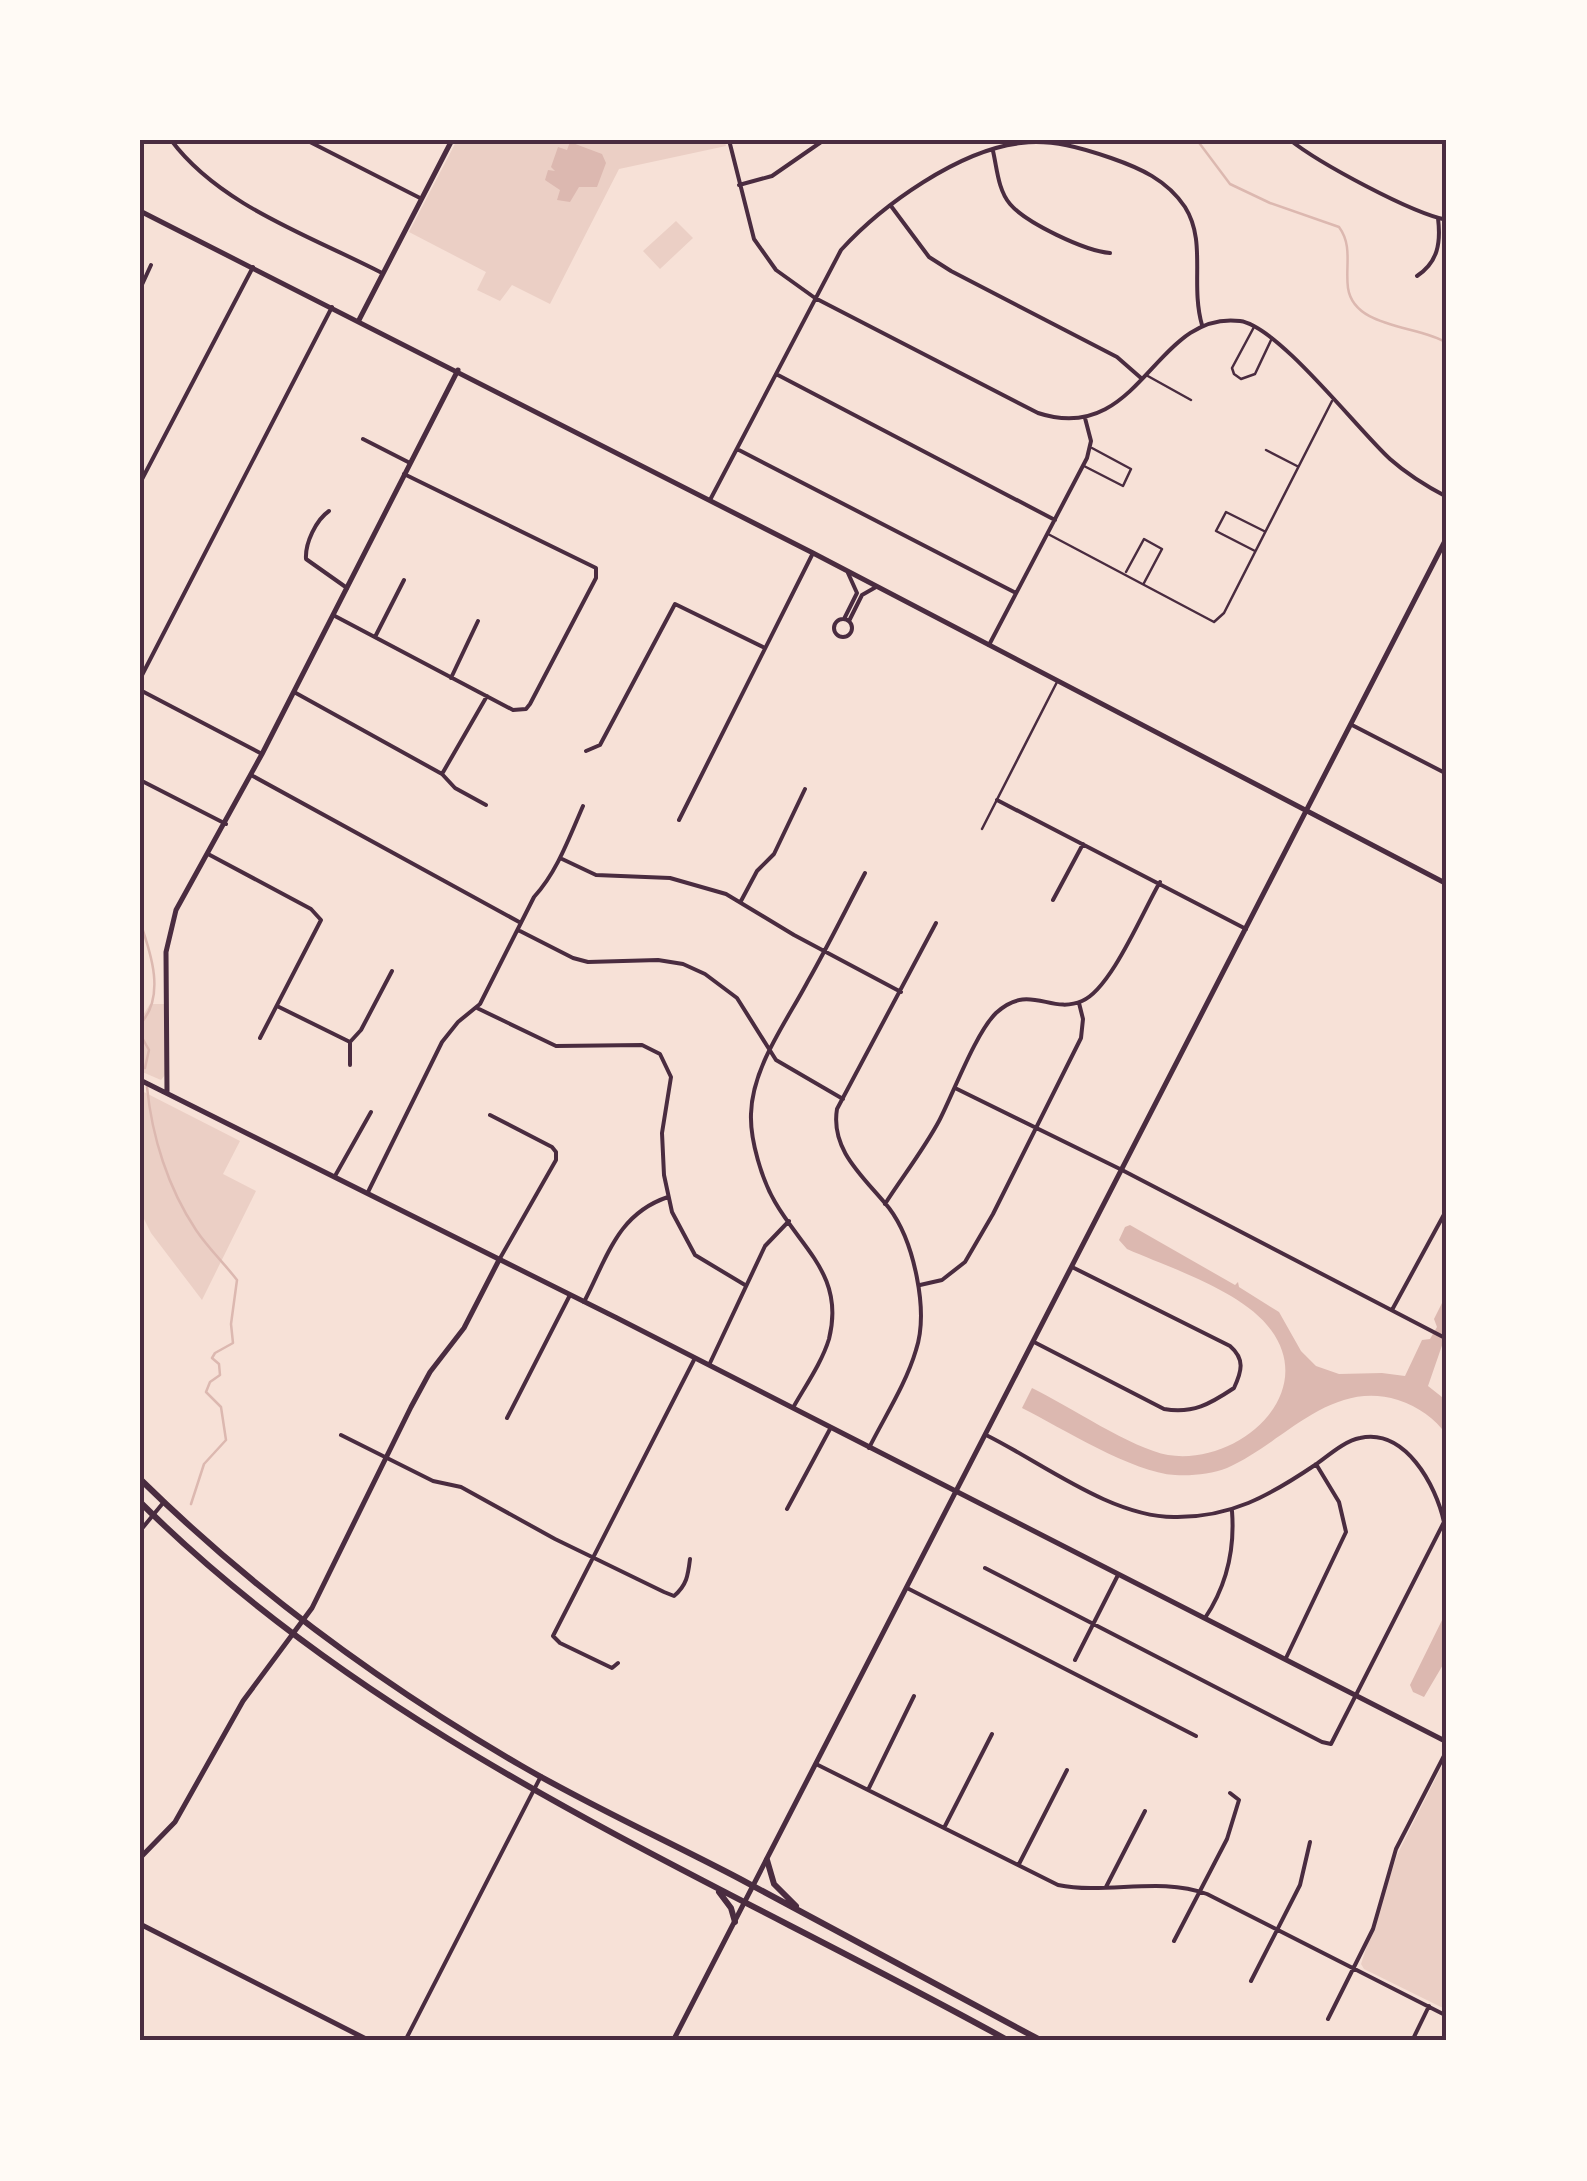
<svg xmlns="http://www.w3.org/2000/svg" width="1587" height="2181" font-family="'Libre Baskerville',serif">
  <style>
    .green { fill: #ebcfc5 }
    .water { fill: #dcb8b0 }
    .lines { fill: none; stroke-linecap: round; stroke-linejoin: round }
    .stream { stroke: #dcb8b0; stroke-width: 2.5 }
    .service { stroke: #4a2c40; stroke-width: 2.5 }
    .minor { stroke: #4a2c40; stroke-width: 4 }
    .tertiary { stroke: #4a2c40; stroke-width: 5 }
    .secondary { stroke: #4a2c40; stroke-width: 5 }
    .primary { stroke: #4a2c40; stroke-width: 6 }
    .neatline { fill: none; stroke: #4a2c40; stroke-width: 4 }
  </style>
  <rect width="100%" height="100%" fill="#f7e1d7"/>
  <!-- green -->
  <path class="green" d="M 457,140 L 724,140 L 726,146 L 619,169 L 550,304 L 512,285 L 500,301 L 477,290 L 486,272 L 409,232 Z
    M 676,221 L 693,238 L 660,269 L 643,251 Z
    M 150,1004 L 166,1004 L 165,1075 L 161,1080 L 140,1071 L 140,1020 Z
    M 140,1090 L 240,1141 L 223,1174 L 256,1191 L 202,1300 L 151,1233 L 140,1211 Z
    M 1447,1756 L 1447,2010 L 1364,1969 L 1361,1964 L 1397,1855 Z"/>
  <!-- water -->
  <path class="water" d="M 570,142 L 602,154 L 606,163 L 597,187 L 579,187 L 570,202 L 557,200 L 560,190 L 545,180 L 548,170 L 555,171 L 551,167 L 558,147 L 567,150 Z
    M 1130,1225 L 1235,1285 L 1238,1282 L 1239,1287 L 1279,1312 L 1301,1351 L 1316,1366 L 1339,1374 L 1382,1373 L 1405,1376 L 1422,1340 L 1430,1339 L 1437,1327 L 1434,1319 L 1447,1293 L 1447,1331 L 1428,1386 L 1447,1401 L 1447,1435 C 1434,1418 1419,1407 1398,1400 C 1330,1379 1284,1443 1227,1468 C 1212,1474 1192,1476 1175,1475 C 1133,1473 1062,1428 1022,1408 L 1032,1388 C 1067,1405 1133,1449 1168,1455 C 1237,1466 1319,1395 1271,1330 C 1243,1291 1170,1268 1127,1249 L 1119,1240 L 1125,1227 Z
    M 1447,1610 L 1447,1658 L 1424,1697 L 1413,1692 L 1410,1685 Z"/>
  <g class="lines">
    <!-- stream -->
    <path class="stream" d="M 1197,140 L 1230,184 L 1270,203 L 1339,227 C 1353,246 1345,267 1348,288 C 1354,329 1419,325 1447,343
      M 1447,384 L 1447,399
      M 140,922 C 151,953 166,997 140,1024
      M 140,1034 L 149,1050 L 145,1068
      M 147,1087 C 152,1137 168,1188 196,1230 C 208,1248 224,1263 237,1280 L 231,1324 L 233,1343 L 215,1353 L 212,1358 L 219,1364 L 220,1375 L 210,1382 L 206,1392 L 221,1407 L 226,1440 L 204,1464 L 191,1504"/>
    <!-- service -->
    <path class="service" d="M 1254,327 L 1232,368 L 1234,374 L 1241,379 L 1255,374 L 1272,338
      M 1146,375 L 1191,400
      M 1266,450 L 1297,466
      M 1084,466 L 1123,486 L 1131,469 L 1092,448
      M 1048,534 L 1214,622 L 1224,613 L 1332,401
      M 1255,551 L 1216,531 L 1226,512 L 1264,531
      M 1126,572 L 1144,539 L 1162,549 L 1144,583
      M 982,829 L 1057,682"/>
    <!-- minor -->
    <path class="minor" d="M 171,140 C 220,206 311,236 382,273
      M 306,140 L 420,198
      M 729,140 L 754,239 L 776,270 L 815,298 L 1038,413 C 1141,447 1154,310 1240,321 C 1278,326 1358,430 1390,459 C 1408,475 1426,486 1447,497
      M 1290,140 C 1319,163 1411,213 1447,220
      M 993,151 C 997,168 998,190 1010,204 C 1026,223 1085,251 1110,253
      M 739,185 L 772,176 L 824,140
      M 891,206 L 929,257 L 951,271 L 1117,357 L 1141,378
      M 1417,276 C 1438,262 1441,243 1438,218
      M 140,289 L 151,265
      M 776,374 L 1055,520
      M 363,439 L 410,463
      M 737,449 L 1016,593
      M 140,483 L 253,267
      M 710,500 L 841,250 C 882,205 959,150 1021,143 C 1052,139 1082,148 1111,158 C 1140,168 1167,180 1185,207 C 1207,242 1190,283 1202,325
      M 329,511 C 316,520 305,543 306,559 L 347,588
      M 333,615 L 513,710 L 526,709 L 530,704 L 596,578 L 596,568 L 404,474
      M834 628a9 9 0 1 1 18 0a9 9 0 1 1-18 0Z
      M 844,619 L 857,593 L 848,573
      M 849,621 L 862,595 L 876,587
      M 375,637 L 404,580
      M 989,645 L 1087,458 L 1091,441 L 1085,418
      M 451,678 L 478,621
      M 140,679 L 332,307
      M 140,690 L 262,754
      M 294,692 L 442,774 L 455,788 L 486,805
      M 1352,725 L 1447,774
      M 586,751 L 600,745 L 675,604 L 765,648
      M 442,774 L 487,696
      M 251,775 L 521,923
      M 140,780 L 226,824
      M 997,800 L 1246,929
      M 679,820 L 813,553
      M 208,854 L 311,909 L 321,920 L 260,1038
      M 560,858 L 596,875 L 670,878 L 726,894 L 794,935 L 901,992
      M 1053,900 L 1083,844
      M 741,901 L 757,871 L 774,854 L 805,789
      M 520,931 L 573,958 L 588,962 L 658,960 L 683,964 L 705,974 L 737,998 L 776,1060 L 843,1099
      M 277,1006 L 350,1042 L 361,1030 L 392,971
      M 477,1008 L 556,1046 L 642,1045 L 660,1054 L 671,1077 L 662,1133 L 664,1175 L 672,1212 L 695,1255 L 745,1285
      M 350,1042 L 350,1065
      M 955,1088 L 1122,1170 L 1447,1339
      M 490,1115 L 552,1147 L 556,1152 L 556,1160 L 499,1260
      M 335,1176 L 371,1112
      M 368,1192 L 442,1042 L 458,1022 L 480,1004 L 534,897 C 557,872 569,838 583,806
      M 885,1204 C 903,1176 924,1149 939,1121 C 954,1092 975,1034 996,1013 C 1030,982 1050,1015 1082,1001 C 1111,989 1143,911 1160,882
      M 920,1285 L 942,1280 L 965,1262 L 993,1214 L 1081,1038 L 1083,1019 L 1079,1003
      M 584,1302 C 607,1258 617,1214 668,1197
      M 1392,1310 L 1447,1209
      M 1034,1342 L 1164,1409 C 1193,1414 1210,1404 1234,1388 C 1242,1371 1245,1359 1230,1346 L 1072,1267
      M 710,1363 L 765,1246 L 789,1221
      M 794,1406 C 806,1385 822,1362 829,1339 C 845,1276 802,1249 775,1202 C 762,1180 750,1140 751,1114 C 752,1067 787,1021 808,981 C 828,946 846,909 865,873
      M 507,1418 L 570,1295
      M 341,1435 L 433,1481 L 461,1487 L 555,1539 L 664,1592 L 674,1596 C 687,1585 688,1575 690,1559
      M 869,1448 C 885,1416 906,1384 916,1350 C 929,1311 914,1241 889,1208 C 865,1178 830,1151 837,1109 L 936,923
      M 787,1509 L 830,1429
      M 140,1531 L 163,1503
      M 985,1568 L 1322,1742 L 1331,1744 L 1444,1522 C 1436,1485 1405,1428 1360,1438 C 1344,1441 1328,1456 1315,1465 C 1269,1496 1230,1518 1174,1517 C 1111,1517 1041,1462 986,1435
      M 907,1588 L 1196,1736
      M 1205,1618 C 1227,1585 1235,1550 1232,1511
      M 1286,1658 L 1346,1532 L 1339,1502 L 1316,1464
      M 1075,1660 L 1118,1575
      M 618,1663 L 612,1668 L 560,1643 L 553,1636 L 695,1358
      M 816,1764 L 1058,1885 C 1107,1895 1159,1876 1207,1894 L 1447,2016
      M 868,1790 L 914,1696
      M 944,1828 L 992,1734
      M 1019,1864 L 1067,1770
      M 1106,1887 L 1145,1811
      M 1174,1941 L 1227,1839 L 1239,1800 L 1230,1793
      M 1251,1981 L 1300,1885 L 1310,1842
      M 1328,2019 L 1373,1929 L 1396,1849 L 1447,1750
      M 405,2041 L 541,1776
      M 1412,2041 L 1429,2006"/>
    <!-- tertiary -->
    <path class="tertiary" d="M 359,320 L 452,140
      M 140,1080 L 617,1318 L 1447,1742
      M 167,1092 L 166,952 L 176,910 L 262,754 L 458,370
      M 140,1858 L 175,1822 L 243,1701 L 312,1608 L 411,1407 L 430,1372 L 464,1328 L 499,1260"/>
    <!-- secondary -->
    <path class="secondary" d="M 140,211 L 813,553 L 1447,884
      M 140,1924 L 370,2041
      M 673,2041 L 1447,537"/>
    <!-- primary -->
    <path class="primary" d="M 140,1479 C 253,1590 384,1686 520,1765 C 592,1807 668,1841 742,1880 C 842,1934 942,1987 1042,2041
      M 140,1502 C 385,1746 711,1876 1009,2041
      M 767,1860 L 774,1884 L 796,1906
      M 719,1892 L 731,1908 L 735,1922"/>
  </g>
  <!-- border -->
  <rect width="1587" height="2181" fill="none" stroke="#fffaf5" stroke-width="285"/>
  <rect x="142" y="142" width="1302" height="1896" class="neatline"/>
</svg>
